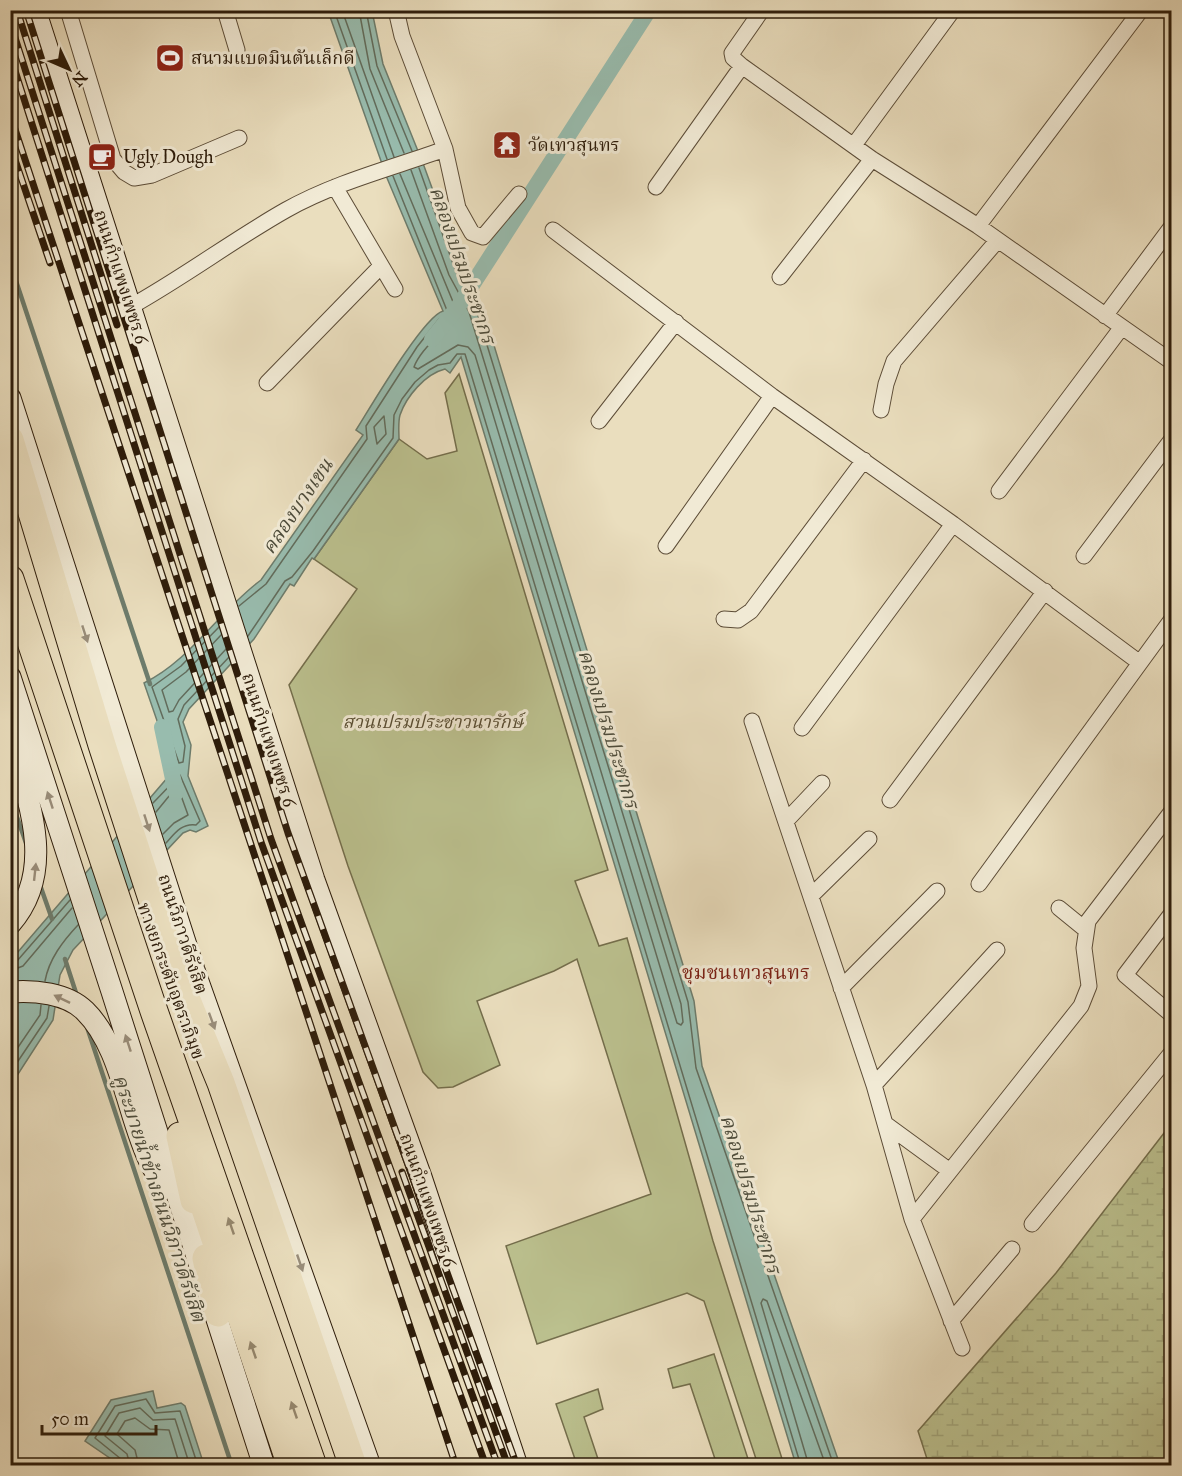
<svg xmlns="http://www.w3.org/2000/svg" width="1182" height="1476" font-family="'IM FELL Great Primer','Noto Serif Thai',serif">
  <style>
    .green { fill: #bbc08e; stroke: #746e4c; stroke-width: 1.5 }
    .wetland { fill: url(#wetland-marsh); stroke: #746e4c; stroke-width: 1.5 }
    .water { fill: #98bcae; stroke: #6d7c6c; stroke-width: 1.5 }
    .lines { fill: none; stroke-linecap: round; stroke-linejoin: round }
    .shore { stroke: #626c5c; stroke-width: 1.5 }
    .stream { stroke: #6d7c6c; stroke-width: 4.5 }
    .canal { stroke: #98bcae; stroke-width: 16 }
    .street-casing { stroke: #5c4c37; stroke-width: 17 }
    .secondary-casing { stroke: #2d1c0a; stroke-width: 23 }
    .highway-casing { stroke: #2d1c0a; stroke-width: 29 }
    .street { stroke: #f1ead5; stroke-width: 15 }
    .secondary { stroke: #f1ead5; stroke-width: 21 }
    .highway { stroke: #eadebe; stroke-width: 27 }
    .rail-casing { stroke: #2d1c0a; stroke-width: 7 }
    .rail { stroke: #f1ead5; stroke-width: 4.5; stroke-dasharray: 14; stroke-linecap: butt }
    .oneway { fill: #998d7a }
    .oneway2 { fill: #95876d }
    .labels { text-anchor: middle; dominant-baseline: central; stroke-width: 6; stroke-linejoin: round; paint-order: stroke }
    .poi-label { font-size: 18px; fill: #2d1c0a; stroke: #f1ead5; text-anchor: start }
    .street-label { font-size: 18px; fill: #2d1c0a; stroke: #f1ead5 }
    .park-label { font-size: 18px; font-style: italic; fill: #584d32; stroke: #f1ead5 }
    .water-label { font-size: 20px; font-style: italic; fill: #4d4c3b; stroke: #f1ead5 }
    .neighbourhood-label { font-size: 20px; fill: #7a1f14; stroke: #f1ead5 }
  </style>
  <defs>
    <pattern id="wetland-marsh" width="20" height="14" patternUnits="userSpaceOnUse" patternTransform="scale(1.5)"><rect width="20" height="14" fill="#bbc08e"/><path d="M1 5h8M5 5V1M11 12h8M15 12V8" fill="none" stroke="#a1a479"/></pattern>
  </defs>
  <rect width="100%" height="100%" fill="#eadebe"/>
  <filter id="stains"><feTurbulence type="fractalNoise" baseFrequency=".00333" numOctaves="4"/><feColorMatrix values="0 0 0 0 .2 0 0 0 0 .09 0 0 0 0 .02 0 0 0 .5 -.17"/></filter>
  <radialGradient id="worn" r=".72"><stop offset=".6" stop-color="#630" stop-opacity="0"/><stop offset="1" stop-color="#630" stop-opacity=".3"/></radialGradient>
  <!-- green -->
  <path class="green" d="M 459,374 L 608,870 L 575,881 L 599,946 L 627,938 L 713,1241 L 784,1465 L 758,1465 L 704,1301 L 687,1293 L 537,1344 L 506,1246 L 651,1194 L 577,959 L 554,971 L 477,1001 L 500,1065 L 453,1087 L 438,1088 L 423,1072 L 348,866 L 289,685 L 357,589 L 314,559 L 399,439 L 427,459 L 457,451 L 445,393 Z
    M 714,1354 L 750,1465 L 717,1465 L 690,1384 L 673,1388 L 668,1369 Z
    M 598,1389 L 603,1409 L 584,1417 L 600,1465 L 577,1465 L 556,1404 Z"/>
  <!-- wetland -->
  <path class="wetland" d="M 1171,1124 L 1172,1454 L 1164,1465 L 929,1465 L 918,1431 L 1056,1273 Z"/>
  <!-- water -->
  <path class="water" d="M 328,11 L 372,11 L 383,64 L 424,166 L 462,270 L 482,306 L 694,1001 L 702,1066 L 840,1465 L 796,1465 L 461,357 L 450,373 L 445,369 C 425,374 406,397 400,415 C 398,422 399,432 399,439 L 314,559 L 312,558 L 294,586 L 290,584 L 254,639 L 189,709 L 183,722 L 191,745 L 188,776 L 208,826 L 196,832 L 190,830 L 183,833 L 73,950 L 60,975 L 53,1020 L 11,1085 L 11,960 L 174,770 L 144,683 C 191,660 219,611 261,580 L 363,435 L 356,430 C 370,408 423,317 443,311 L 387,178 Z
    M 153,1391 L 157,1408 L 181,1403 L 185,1406 L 204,1465 L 120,1465 L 85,1441 L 111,1400 Z"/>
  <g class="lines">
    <!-- shore -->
    <path class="shore" d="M 334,10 L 387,159
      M 342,10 L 394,157
      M 359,10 L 370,69 L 404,153
      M 366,10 L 377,66 L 412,151
      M 419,168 L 456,272 L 476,309 L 688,1002 L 696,1068 L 834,1466
      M 400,174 L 456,309 C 454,323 421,347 414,367 L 418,369 L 458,345 L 468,347 L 475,355 L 677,1023 L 681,1025 L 683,1022 L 681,1004 L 469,312 L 449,275 L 411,170
      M 384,416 L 386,434 L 377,444 L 374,427 Z
      M 239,606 L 266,584 L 367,439 L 366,426 L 417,347 L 439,319 L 448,313 L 393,176
      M 220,626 L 181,666 L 152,687 L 179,763 L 183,762 L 185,746 L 178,719 L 184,705 L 230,656
      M 222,634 L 186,672 L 162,690 L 169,712 L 173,711 L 179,700 L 227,648
      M 248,636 L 285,581 L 292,577 L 313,551 L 393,438 L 394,415 L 402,399 L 415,382 L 429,370 L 438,365 L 450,363 L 457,354 L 465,354 L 801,1466
      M 153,803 L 180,775 L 200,821 L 196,825 C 182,823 175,833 166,843
      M 156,812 L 174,790 L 179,790 L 188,815 L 174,823 L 163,834
      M 10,963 L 17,961 L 70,900
      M 10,971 L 23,966 L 72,908
      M 45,981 C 49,959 63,941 78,925
      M 10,1059 L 40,1015 L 41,1005
      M 10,1073 L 47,1018 L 49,1006
      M 123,1466 L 121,1459 L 95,1438 L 115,1406 L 146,1399 L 155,1413 L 180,1411 L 198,1466
      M 130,1466 L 127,1454 L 105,1436 L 119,1413 L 140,1408 L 153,1420 L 175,1419 L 190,1466
      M 139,1466 L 135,1450 L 117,1434 L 125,1421 L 135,1418 L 150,1429 L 169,1430 L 180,1466
      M 809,1466 L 761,1303 L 763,1299 L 767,1301 L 826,1466"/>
    <!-- stream -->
    <path class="stream" d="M 10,263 L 150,684
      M 10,797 L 26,843
      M 40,885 L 52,919
      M 65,959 L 77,996
      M 87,1027 L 232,1466"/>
    <!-- canal -->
    <path class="canal" d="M 432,339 L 458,307 L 649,10
      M 162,727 L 176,793"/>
    <!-- street casing -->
    <g class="street-casing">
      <path id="street" d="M 68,10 L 113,159 L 124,172 L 134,178 L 152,175 L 239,138
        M 225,10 L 237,50
        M 396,10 L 402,36 L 445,149 L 458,208 L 472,233 L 483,237 L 519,194
        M 762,10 L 732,53 L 733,58 L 742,66 L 872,159 L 978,226 L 1172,362
        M 854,145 L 953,10
        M 335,187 L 395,289
        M 656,187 L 742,66
        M 978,226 L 1141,10
        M 553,230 L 772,396 L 953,524 L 1140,663
        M 780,277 L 872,159
        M 130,307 C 184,277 233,240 286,210 C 336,182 392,168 445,149
        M 1105,316 L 1172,226
        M 267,383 L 381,266
        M 881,410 L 886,384 L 894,361 L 997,241
        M 599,421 L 676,322
        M 999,491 L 1122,327
        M 666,546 L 772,396
        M 1084,556 L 1172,439
        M 724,619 L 738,620 L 751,611 L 864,460
        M 752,721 L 874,1085 L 912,1219 L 962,1348
        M 802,728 L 953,524
        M 890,800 L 1045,591
        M 786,821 L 822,783
        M 979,884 L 1172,619
        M 811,896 L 869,839
        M 1059,908 L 1086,930
        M 1172,913 L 1125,975 L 1172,1015
        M 841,988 L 937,891
        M 874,1085 L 997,950
        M 887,1125 L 950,1171
        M 912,1219 L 1081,1006 L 1089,986 L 1084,948 L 1088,921 L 1172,811
        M 1032,1224 L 1172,1052
        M 951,1321 L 1012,1249"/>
    </g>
    <!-- secondary casing -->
    <g class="secondary-casing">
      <path id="secondary" d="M 35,10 L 314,880 L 421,1177 L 517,1466
        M 10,398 L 194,970 L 370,1466
        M 10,677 C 95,940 181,1202 264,1466
        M 10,740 C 29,800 57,871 10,924
        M 10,992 C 34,990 67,993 85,1011 C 122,1047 128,1119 151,1164 C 155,1172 161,1180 165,1188"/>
    </g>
    <!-- highway casing -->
    <g class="highway-casing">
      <path id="highway" d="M 10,440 L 102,745 L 177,976 L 221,1083 L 353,1466
        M 10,579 L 154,1011 L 313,1466
        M 180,1136 L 194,1200
        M 196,1182 L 291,1466
        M 206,1258 L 218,1313"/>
    </g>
    <!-- street -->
    <use href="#street" class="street"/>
    <!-- secondary -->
    <use href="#secondary" class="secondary"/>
    <!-- highway -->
    <use href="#highway" class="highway"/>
    <!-- rail casing -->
    <g class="rail-casing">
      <path id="rail" d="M 17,10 L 117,325
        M 26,10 L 288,833 L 517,1466
        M 10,22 L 271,839 L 498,1466
        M 10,55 L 261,842 L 486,1466
        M 10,114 L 456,1466
        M 10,145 L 50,263
        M 402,1172 L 508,1466"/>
    </g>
    <!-- rail -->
    <use href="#rail" class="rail"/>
  </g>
  <!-- one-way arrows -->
  <defs><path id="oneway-solid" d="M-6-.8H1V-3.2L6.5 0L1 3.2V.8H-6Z" transform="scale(1.5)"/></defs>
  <g class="oneway">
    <use href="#oneway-solid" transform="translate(85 634) rotate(72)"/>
    <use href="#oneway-solid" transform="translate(50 800) rotate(-108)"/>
    <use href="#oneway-solid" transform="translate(147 823) rotate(72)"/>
    <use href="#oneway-solid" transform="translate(35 872) rotate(-84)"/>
    <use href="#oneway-solid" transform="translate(62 999) rotate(-154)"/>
    <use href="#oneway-solid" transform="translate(212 1021) rotate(70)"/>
    <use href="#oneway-solid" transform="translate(128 1043) rotate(-108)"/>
    <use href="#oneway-solid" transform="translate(300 1263) rotate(71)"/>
  </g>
  <g class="oneway2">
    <use href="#oneway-solid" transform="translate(231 1226) rotate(-109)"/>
    <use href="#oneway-solid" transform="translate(253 1350) rotate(-109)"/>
    <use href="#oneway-solid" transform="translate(294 1410) rotate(-109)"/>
  </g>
  <!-- icons -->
  <defs>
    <g id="stadium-square" transform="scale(1.5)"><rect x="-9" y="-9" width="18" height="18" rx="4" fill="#8f2418" stroke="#f1ead5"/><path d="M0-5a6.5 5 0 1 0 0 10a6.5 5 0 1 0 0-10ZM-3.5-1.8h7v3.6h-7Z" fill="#fff"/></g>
    <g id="temple-square" transform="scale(1.5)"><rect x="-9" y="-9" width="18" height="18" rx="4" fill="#8f2418" stroke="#f1ead5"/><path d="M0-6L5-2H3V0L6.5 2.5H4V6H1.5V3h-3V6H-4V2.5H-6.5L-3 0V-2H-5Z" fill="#fff"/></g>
    <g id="cafe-square" transform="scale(1.5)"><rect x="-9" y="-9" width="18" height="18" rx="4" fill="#8f2418" stroke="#f1ead5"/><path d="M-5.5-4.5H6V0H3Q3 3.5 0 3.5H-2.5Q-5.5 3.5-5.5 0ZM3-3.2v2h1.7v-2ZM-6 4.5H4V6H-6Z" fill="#fff"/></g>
  </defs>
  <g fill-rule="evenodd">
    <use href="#stadium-square" x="170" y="58"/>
    <use href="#temple-square" x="507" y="145"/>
    <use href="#cafe-square" x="102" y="157"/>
  </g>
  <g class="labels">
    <!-- poi labels -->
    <g class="poi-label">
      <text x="191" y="58">สนามแบดมินตันเล็กดี</text>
      <text x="528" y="145">วัดเทวสุนทร</text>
      <text x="123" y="157">Ugly Dough</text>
    </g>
    <!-- street labels -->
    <g class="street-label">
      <text transform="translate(121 277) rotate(72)">ถนนกำแพงเพชร 6</text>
      <text transform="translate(269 740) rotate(72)">ถนนกำแพงเพชร 6</text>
      <text transform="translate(183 934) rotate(72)">ถนนวิภาวดีรังสิต</text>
      <text transform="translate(171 981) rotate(70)">ทางยกระดับอุตราภิมุข</text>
      <text transform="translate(428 1200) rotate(71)">ถนนกำแพงเพชร 6</text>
    </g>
    <!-- park labels -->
    <g class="park-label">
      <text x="433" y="722">สวนเปรมประชาวนารักษ์</text>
    </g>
    <!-- water labels -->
    <g class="water-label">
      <text transform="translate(463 265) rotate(71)">คลองเปรมประชากร</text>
      <text transform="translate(297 506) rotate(-56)">คลองบางเขน</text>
      <text transform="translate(609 729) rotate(73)">คลองเปรมประชากร</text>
      <text transform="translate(751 1194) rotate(73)">คลองเปรมประชากร</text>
      <text transform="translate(160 1198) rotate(72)">คูระบายน้ำข้างถนนวิภาวดีรังสิต</text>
    </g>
    <!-- neighbourhood labels -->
    <g class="neighbourhood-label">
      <text x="746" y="972">ชุมชนเทวสุนทร</text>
    </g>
  </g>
  <!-- margin -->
  <rect width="1182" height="1476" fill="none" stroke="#eadebe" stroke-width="36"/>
  <rect x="12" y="12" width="1158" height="1452" fill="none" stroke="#2d1c0a" stroke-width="3"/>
  <rect x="18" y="18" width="1146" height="1440" fill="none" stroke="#2d1c0a" stroke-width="1.5"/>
  <!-- north arrow -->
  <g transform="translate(69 69) rotate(134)" stroke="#f1ead5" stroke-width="4.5" paint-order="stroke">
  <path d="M0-4.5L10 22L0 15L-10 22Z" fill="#2d1c0a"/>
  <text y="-9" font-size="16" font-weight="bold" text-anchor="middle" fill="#2d1c0a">N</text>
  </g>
  <!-- scale -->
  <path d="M42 1425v9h114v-9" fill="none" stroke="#2d1c0a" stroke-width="3"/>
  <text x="51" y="1425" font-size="18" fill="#2d1c0a" stroke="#f1ead5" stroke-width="4.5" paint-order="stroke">50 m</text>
  <rect width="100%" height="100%" filter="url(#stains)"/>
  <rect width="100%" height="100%" fill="url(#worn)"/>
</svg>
